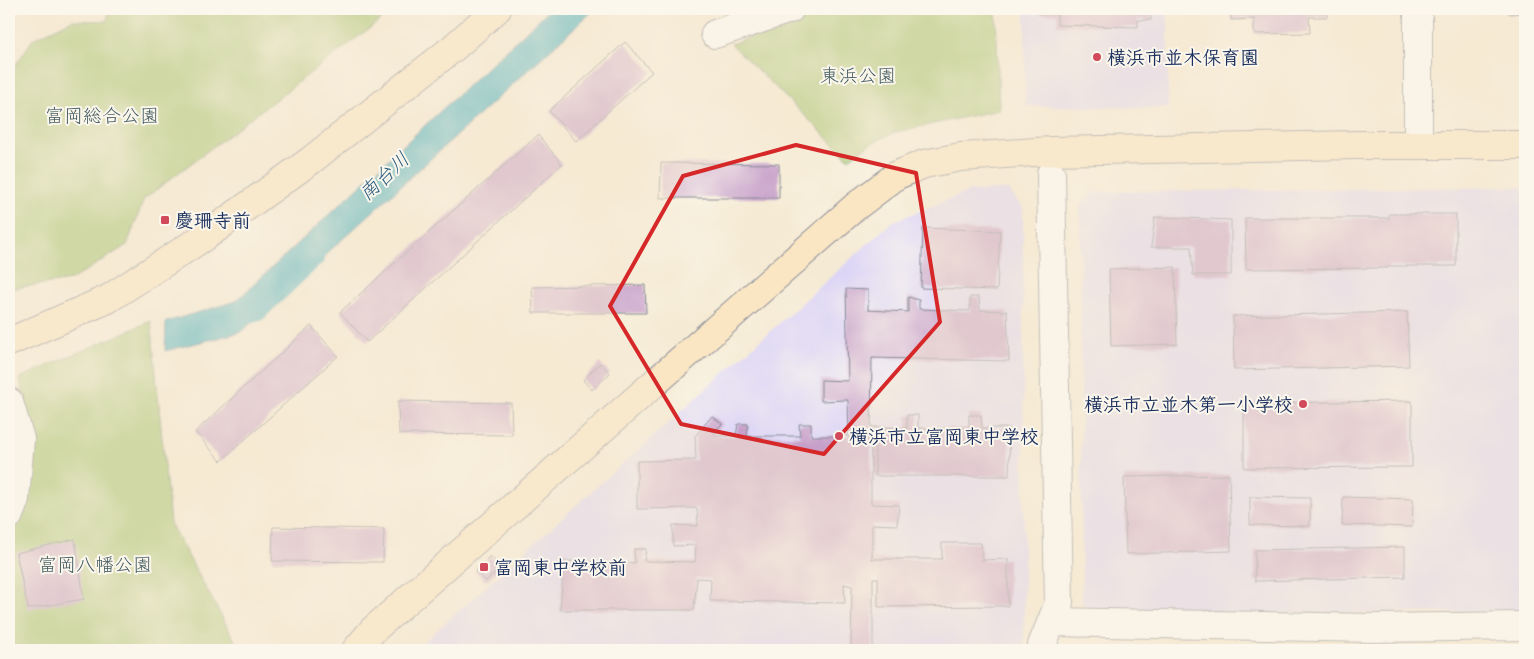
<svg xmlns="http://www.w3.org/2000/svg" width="1534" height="659" font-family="'Shantell Sans','Klee One',sans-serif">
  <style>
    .built { fill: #ddd5f6 }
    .green { fill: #a3c46d; stroke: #5f7a66 }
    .water { fill: #42afc0; stroke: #2e6f8f }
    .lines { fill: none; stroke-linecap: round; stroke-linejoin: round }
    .stream { stroke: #42afc0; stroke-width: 8 }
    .building { fill: #c7a0ca }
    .street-casing { stroke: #888c98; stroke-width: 30 }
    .secondary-casing { stroke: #888c98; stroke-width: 30 }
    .street { stroke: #fff; stroke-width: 28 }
    .secondary { stroke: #fbe6c4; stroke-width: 28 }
    .marked { fill: none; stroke: #d62828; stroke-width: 4; stroke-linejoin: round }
    .poi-dot { fill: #d1495b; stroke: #fbf7ec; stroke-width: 2 }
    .labels { text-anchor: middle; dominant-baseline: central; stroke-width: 4; stroke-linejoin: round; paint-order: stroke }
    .poi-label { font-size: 19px; font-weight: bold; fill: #1b2f5e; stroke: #fbf7ec; text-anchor: start }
    .park-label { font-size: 19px; fill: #445c62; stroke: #fbf7ec }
    .water-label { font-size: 20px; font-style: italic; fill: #295c80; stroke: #fbf7ec }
  </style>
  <rect width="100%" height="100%" fill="#fbf7ec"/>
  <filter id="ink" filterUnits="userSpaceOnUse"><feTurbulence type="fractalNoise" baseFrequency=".02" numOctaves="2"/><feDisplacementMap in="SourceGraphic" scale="10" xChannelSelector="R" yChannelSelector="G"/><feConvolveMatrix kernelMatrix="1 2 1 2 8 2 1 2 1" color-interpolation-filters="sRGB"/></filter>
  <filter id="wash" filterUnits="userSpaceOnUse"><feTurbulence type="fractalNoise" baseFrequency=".0096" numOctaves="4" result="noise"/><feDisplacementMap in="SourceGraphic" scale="20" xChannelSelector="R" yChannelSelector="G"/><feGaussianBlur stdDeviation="1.12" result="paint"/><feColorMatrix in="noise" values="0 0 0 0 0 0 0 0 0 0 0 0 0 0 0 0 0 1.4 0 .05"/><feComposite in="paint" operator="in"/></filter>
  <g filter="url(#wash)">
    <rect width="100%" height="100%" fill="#f5ead3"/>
    <!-- built -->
    <path class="built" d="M 1025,9 L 1168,9 L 1168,108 L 1025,106 Z
      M 1525,187 L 1525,612 L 1093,615 L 1082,603 L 1080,205 L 1094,192 Z
      M 1008,190 L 1023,208 L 1024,650 L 415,650 L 892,222 L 970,191 Z"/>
    <!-- green -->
    <path class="green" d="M 109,9 L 395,9 L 144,199 L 127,245 L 71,280 L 9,289 L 9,75 L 33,39 L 72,20 L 107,21 Z
      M 830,9 L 996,9 L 999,110 L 895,132 L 868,145 L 849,159 L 731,44 Z
      M 151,321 L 170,523 L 240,650 L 9,650 L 9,537 L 24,504 L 33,439 L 20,378 Z
      M 1353,646 L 1353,650 L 1065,650 L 1065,649 Z"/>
    <!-- water -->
    <path class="water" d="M 550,9 L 595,9 L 241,332 L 165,351 L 166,322 L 236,301 Z"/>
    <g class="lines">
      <!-- stream -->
      <path class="stream" d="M 246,321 L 260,317 L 321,259"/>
    </g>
    <g id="blocks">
      <!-- building -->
      <path class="building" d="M 1040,9 L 1151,9 L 1151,20 L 1138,20 L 1138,27 L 1057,25 L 1057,14 L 1040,14 Z
        M 1231,9 L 1327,9 L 1327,17 L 1309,17 L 1310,33 L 1254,34 L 1254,19 L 1231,20 Z
        M 1509,9 L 1525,9 L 1525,13 L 1509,14 Z
        M 625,42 L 652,72 L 576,141 L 549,111 Z
        M 538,135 L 562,164 L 367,342 L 340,312 Z
        M 661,163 L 779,164 L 779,198 L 660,198 Z
        M 1389,214 L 1456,214 L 1456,266 L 1388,266 L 1388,268 L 1246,269 L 1245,218 L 1389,218 Z
        M 1155,217 L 1231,220 L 1231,275 L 1193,275 L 1191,247 L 1151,247 Z
        M 923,228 L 1000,231 L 997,290 L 921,288 Z
        M 1175,267 L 1177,344 L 1111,346 L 1109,269 Z
        M 645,285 L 646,313 L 533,313 L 532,287 Z
        M 846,289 L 868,290 L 868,310 L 908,312 L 908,297 L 919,300 L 919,309 L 970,311 L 970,297 L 979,297 L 980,310 L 1007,311 L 1009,361 L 872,358 L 871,427 L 907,428 L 907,415 L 918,415 L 918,428 L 969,428 L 969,415 L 981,415 L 982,428 L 1010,428 L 1009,476 L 875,476 L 875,443 L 871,443 L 871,504 L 899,505 L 897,525 L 872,524 L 872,559 L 942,559 L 942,543 L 981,543 L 982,560 L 1008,559 L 1008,606 L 878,607 L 878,578 L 873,578 L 873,650 L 851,650 L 852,586 L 844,584 L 845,603 L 710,601 L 711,579 L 697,578 L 694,610 L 560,610 L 564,561 L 635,563 L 634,549 L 646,549 L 644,561 L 695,562 L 696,545 L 673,546 L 673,525 L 698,526 L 697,508 L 637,509 L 637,461 L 696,460 L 695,436 L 712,416 L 722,424 L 714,432 L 716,436 L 736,436 L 738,424 L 748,424 L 747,436 L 800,436 L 799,424 L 811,424 L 811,436 L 849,436 L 848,400 L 821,401 L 821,380 L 848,381 Z
        M 1407,312 L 1409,366 L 1234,370 L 1233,316 Z
        M 311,326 L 338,356 L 221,461 L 195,432 Z
        M 600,363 L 610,373 L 592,390 L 583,380 Z
        M 398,401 L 511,403 L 512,435 L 399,434 Z
        M 1412,401 L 1412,467 L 1244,468 L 1244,403 Z
        M 1229,475 L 1231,551 L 1126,554 L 1124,477 Z
        M 1250,497 L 1310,498 L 1310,526 L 1250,525 Z
        M 1343,497 L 1413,499 L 1412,527 L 1342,525 Z
        M 273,527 L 384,529 L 383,562 L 272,561 Z
        M 75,539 L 84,599 L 28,609 L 16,553 Z
        M 1405,547 L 1405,577 L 1255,581 L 1255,550 Z
        M 490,556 L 501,567 L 486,581 L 475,571 Z"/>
    </g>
  </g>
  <g filter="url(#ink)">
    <use href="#blocks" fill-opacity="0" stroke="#888c98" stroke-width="1"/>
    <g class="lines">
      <!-- street casing -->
      <g class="street-casing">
        <path id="street" d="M 715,34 L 790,9
          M 1418,145 L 1418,9
          M 9,402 L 20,439 L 15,499 L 9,515
          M 1051,622 L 1374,628 L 1525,626
          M 1043,650 L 1042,645 L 1059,603 L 1051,174"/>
      </g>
      <!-- secondary casing -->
      <g class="secondary-casing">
        <path id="secondary" d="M 9,342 L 108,299 L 207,235 L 310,161 L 452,49 L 497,9
          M 356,650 L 373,630 L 855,207 L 897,175 L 924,164 L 961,157 L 1051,151 L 1357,145 L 1525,145"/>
      </g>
      <!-- street -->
      <use href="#street" class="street"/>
      <!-- secondary -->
      <use href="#secondary" class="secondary"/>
    </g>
  </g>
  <!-- marked area -->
  <path d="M0 0H1534V659H0ZM 796,145 L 916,173 L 940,322 L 824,454 L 681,424 L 610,306 L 683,176 Z" fill="#f5ead3" fill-opacity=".55" fill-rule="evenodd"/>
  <path class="marked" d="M 796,145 L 916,173 L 940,322 L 824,454 L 681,424 L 610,306 L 683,176 Z"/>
  <!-- markers -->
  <g class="poi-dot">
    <circle cx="1097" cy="57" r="5"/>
    <rect x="160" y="215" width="10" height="10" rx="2.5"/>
    <circle cx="1303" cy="404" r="5"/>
    <circle cx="839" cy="436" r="5"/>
    <rect x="479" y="562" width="10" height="10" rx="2.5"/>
  </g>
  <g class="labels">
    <!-- poi labels -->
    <g class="poi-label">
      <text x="1107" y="57">横浜市並木保育園</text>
      <text x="175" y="220">慶珊寺前</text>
      <text x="1293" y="404" text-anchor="end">横浜市立並木第一小学校</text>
      <text x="849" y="436">横浜市立富岡東中学校</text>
      <text x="494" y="567">富岡東中学校前</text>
    </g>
    <!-- park labels -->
    <g class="park-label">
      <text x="858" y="75">東浜公園</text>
      <text x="102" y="115">富岡総合公園</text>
      <text x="95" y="564">富岡八幡公園</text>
    </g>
    <!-- water labels -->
    <g class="water-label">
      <text transform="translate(384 176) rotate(-43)">南台川</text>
    </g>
  </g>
  <!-- margin -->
  <rect width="1534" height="659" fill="none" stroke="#fbf7ec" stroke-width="30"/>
</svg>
